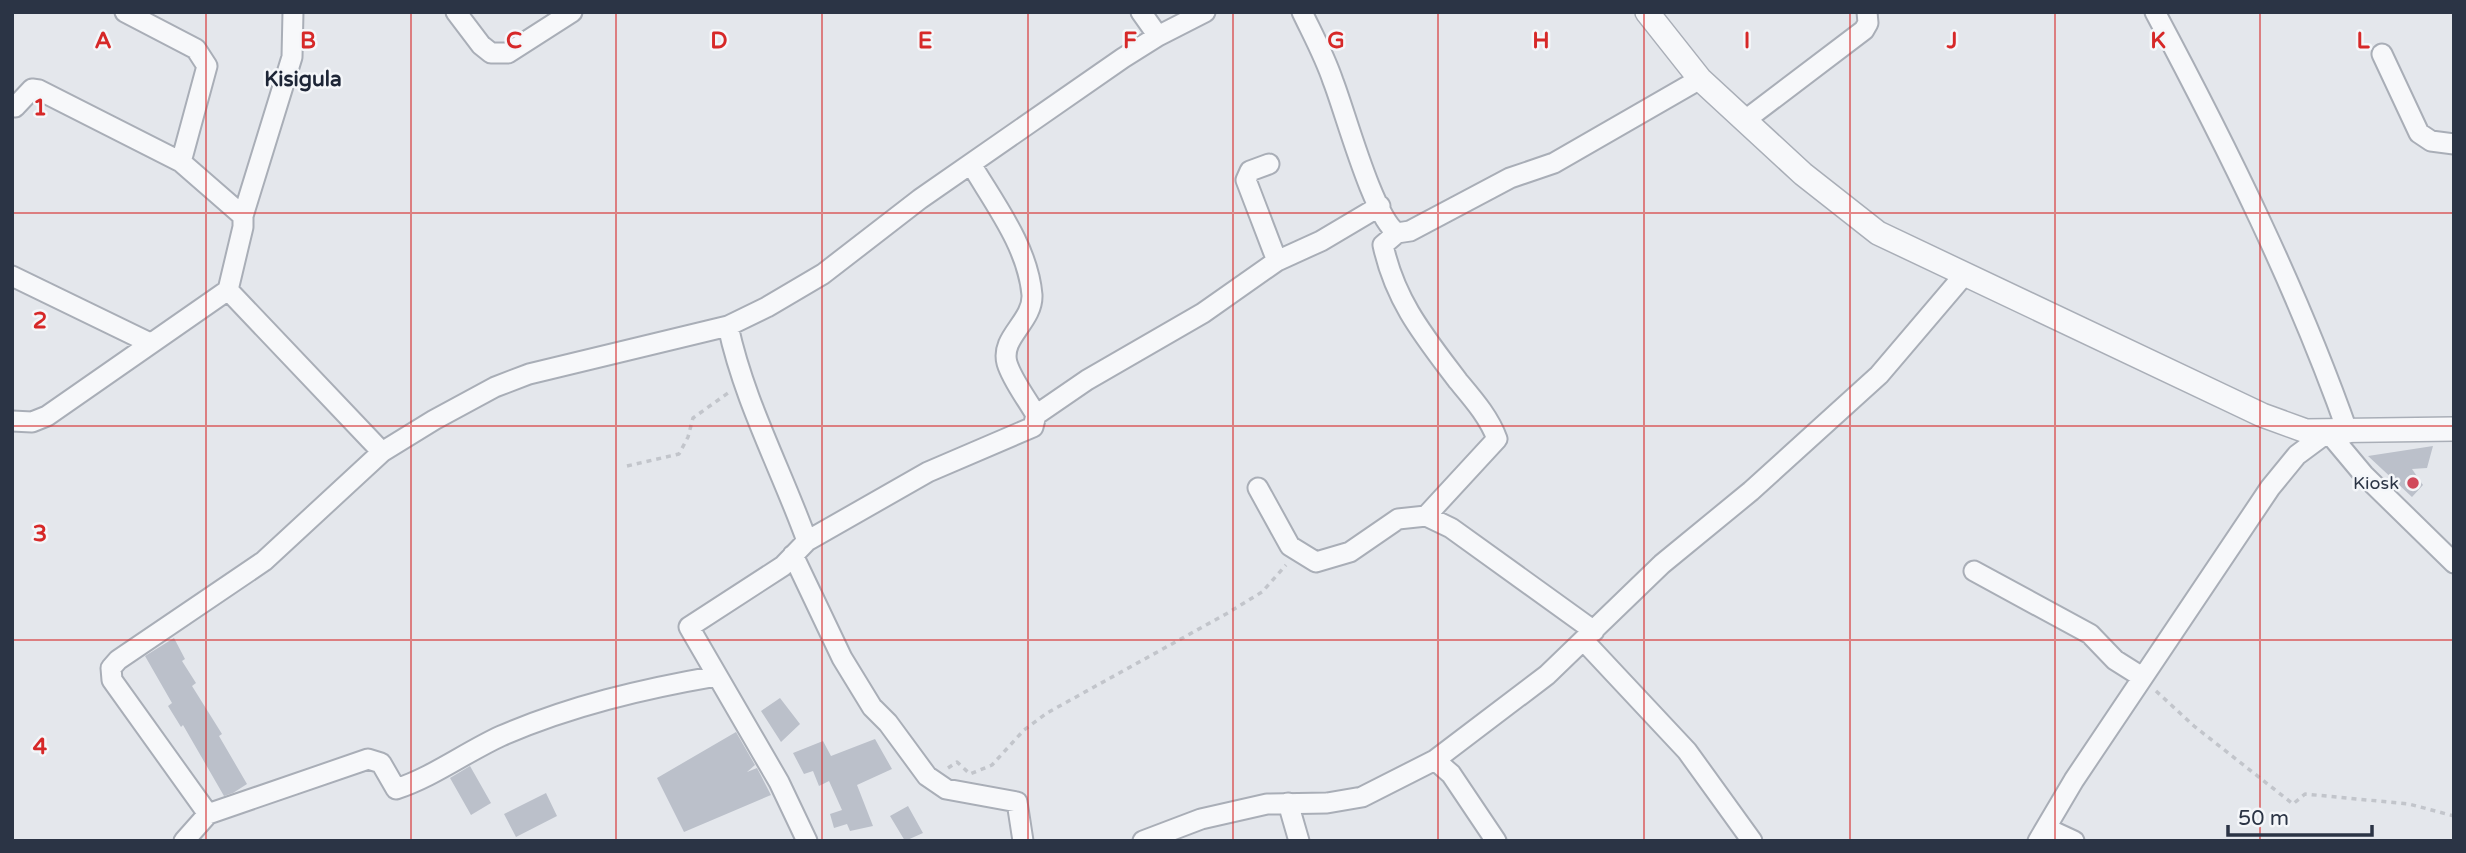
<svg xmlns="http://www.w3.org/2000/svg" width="2466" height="853" font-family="'Varela Round',sans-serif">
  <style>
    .building { fill: #bbc0ca }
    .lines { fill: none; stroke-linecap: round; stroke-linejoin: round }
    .minor-casing { stroke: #a9aeb7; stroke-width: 23 }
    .tertiary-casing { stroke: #a9aeb7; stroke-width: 26 }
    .path { stroke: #c2c5cb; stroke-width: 3.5; stroke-dasharray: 5 5; stroke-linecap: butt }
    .minor { stroke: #f7f8fa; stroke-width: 19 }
    .tertiary { stroke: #f7f8fa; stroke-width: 23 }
    .grid { fill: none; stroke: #d62828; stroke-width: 2; stroke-opacity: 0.55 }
    .poi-dot { fill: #d1495b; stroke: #f4f6f9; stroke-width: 2.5 }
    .labels { text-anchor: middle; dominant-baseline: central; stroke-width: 5; stroke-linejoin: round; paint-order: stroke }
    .poi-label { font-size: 18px; fill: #2b3445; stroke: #f4f6f9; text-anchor: end }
    .quarter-label { font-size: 21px; font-weight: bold; fill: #1d2536; stroke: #f4f6f9 }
    .grid-label { font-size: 23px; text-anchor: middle; font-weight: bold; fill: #d62828; stroke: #f4f6f9; stroke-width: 5; stroke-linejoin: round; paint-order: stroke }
  </style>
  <rect width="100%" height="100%" fill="#e4e7ec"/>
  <!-- building -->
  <path class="building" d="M 2433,446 L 2427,468 L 2412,469 L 2423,485 L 2412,497 L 2368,456 Z
    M 174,638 L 185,659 L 182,661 L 196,683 L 192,686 L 222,734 L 219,736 L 247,784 L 233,793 L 224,796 L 183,725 L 181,727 L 168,706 L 172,703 L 145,656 Z
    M 780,698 L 800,724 L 781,742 L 761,711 Z
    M 736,732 L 755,765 L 747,772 L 757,768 L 771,795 L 684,832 L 657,778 Z
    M 875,739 L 892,769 L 857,785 L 873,826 L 850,831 L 847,824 L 834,828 L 830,814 L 842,810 L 829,781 L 819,786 L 813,771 L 804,774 L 793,753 L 823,741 L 831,756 Z
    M 470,766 L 491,803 L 471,815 L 450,778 Z
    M 546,793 L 557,816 L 516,837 L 504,814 Z
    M 908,806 L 923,833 L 905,841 L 890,816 Z"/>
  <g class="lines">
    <!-- minor casing -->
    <g class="minor-casing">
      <path id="minor" d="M 456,12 L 481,45 L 491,53 L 508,53 L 572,12
        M 1141,12 L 1158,36
        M 1302,12 C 1313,35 1325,57 1333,81 C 1345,111 1373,217 1397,233 L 1410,231 L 1510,178 L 1554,163 L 1700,79
        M 2155,12 C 2227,147 2297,288 2348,433
        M 2382,54 L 2419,133 L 2431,141 L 2454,144
        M 15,107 L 32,89 L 39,90 L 181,162
        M 1744,121 L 1864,30 L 1868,23 L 1867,12
        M 243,216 L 292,57 L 293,12
        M 1397,233 L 1383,245 C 1395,301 1424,336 1458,381 C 1473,399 1489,417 1497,439 L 1426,516
        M 1277,261 L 1321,241 L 1380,206
        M 12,276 L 150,343
        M 228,290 L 382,452
        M 728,326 C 744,401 781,469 807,541 L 783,566 L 689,627 L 779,782 L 807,841
        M 1036,415 L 1087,380 L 1203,313 L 1277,261 L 1246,180 L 1250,171 L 1269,164
        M 12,421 L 32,422 L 47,416 L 228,290 L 243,227 L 243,216 L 181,162 L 207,66 L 196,49 L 125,12
        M 1258,488 L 1290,546 L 1316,562 L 1350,552 L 1398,519 L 1426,516 L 1451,528 L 1594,631
        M 807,541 L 928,472 L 1033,427 L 1036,415 C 1027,399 1012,380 1007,363 C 1000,337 1033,322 1032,295 C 1028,247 994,203 971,164
        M 793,555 L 842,658 L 872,707 L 888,723 L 927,776 L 946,789 L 1017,802 L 1023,841
        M 1974,571 L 2090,634 L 2115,660 L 2142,677
        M 1584,641 L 1687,751 L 1752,841
        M 1435,760 L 1451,774 L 1496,841
        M 1288,803 L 1299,841
        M 208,814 L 112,680 L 111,668 L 118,660 L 264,561 L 382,452 L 434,420 L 495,387 L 529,374 L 728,326 L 767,307 L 823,274 L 920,199 L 1123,58 L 1158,36 L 1205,12
        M 2046,828 L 2074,841
        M 184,841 L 208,814 L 368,759 L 381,763 L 396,789 C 433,777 466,752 501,736 C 570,706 642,689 717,676
        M 1143,841 L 1201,819 L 1267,804 L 1327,803 L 1362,797 L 1435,760 L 1547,675 L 1662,564 L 1751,491 L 1879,375 L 1965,274
        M 2038,841 L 2074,780 L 2270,488 L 2297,455 L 2328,432 L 2364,475 L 2454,563"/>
    </g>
    <!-- tertiary casing -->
    <g class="tertiary-casing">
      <path id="tertiary" d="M 1647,12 L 1700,79 L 1803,174 L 1878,233 L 2262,415 L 2306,431 L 2454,429"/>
    </g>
    <!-- path -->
    <path class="path" d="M 627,466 L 679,454 L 688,437 L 693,418 L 728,393
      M 2156,691 L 2194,726 L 2293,804 L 2305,794 L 2409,804 L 2454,816
      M 948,768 L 957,762 L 970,774 L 992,765 L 1024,730 L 1047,713 L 1226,614 L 1262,592 L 1286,565"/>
    <!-- minor -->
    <use href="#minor" class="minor"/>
    <!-- tertiary -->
    <use href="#tertiary" class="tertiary"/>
  </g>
  <!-- grid -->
  <path class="grid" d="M 206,12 L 206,841M 411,12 L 411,841M 616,12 L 616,841M 822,12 L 822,841M 1028,12 L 1028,841M 1233,12 L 1233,841M 1438,12 L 1438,841M 1644,12 L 1644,841M 1850,12 L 1850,841M 2055,12 L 2055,841M 2260,12 L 2260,841M 12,213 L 2454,213M 12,426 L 2454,426M 12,640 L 2454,640"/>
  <!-- markers -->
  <circle class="poi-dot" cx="2413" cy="483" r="7"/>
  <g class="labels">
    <!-- poi labels -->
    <g class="poi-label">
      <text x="2399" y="483">Kiosk</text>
    </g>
    <!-- quarter labels -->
    <g class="quarter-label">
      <text x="303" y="79">Kisigula</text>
    </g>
  </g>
  <g class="grid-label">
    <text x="103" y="48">A</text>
    <text x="308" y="48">B</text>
    <text x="514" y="48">C</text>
    <text x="719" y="48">D</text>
    <text x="925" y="48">E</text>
    <text x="1130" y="48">F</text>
    <text x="1336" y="48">G</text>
    <text x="1541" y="48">H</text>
    <text x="1747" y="48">I</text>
    <text x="1952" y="48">J</text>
    <text x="2158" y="48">K</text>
    <text x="2363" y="48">L</text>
    <text x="40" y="115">1</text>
    <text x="40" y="328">2</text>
    <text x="40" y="541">3</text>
    <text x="40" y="754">4</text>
  </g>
  <!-- border -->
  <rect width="2466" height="853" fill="none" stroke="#2b3445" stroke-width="28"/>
  <!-- scale -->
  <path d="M2228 825v10h144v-10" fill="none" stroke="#2b3445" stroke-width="3.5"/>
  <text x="2238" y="825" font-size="21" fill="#2b3445" stroke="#f4f6f9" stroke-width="5" paint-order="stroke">50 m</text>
</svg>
